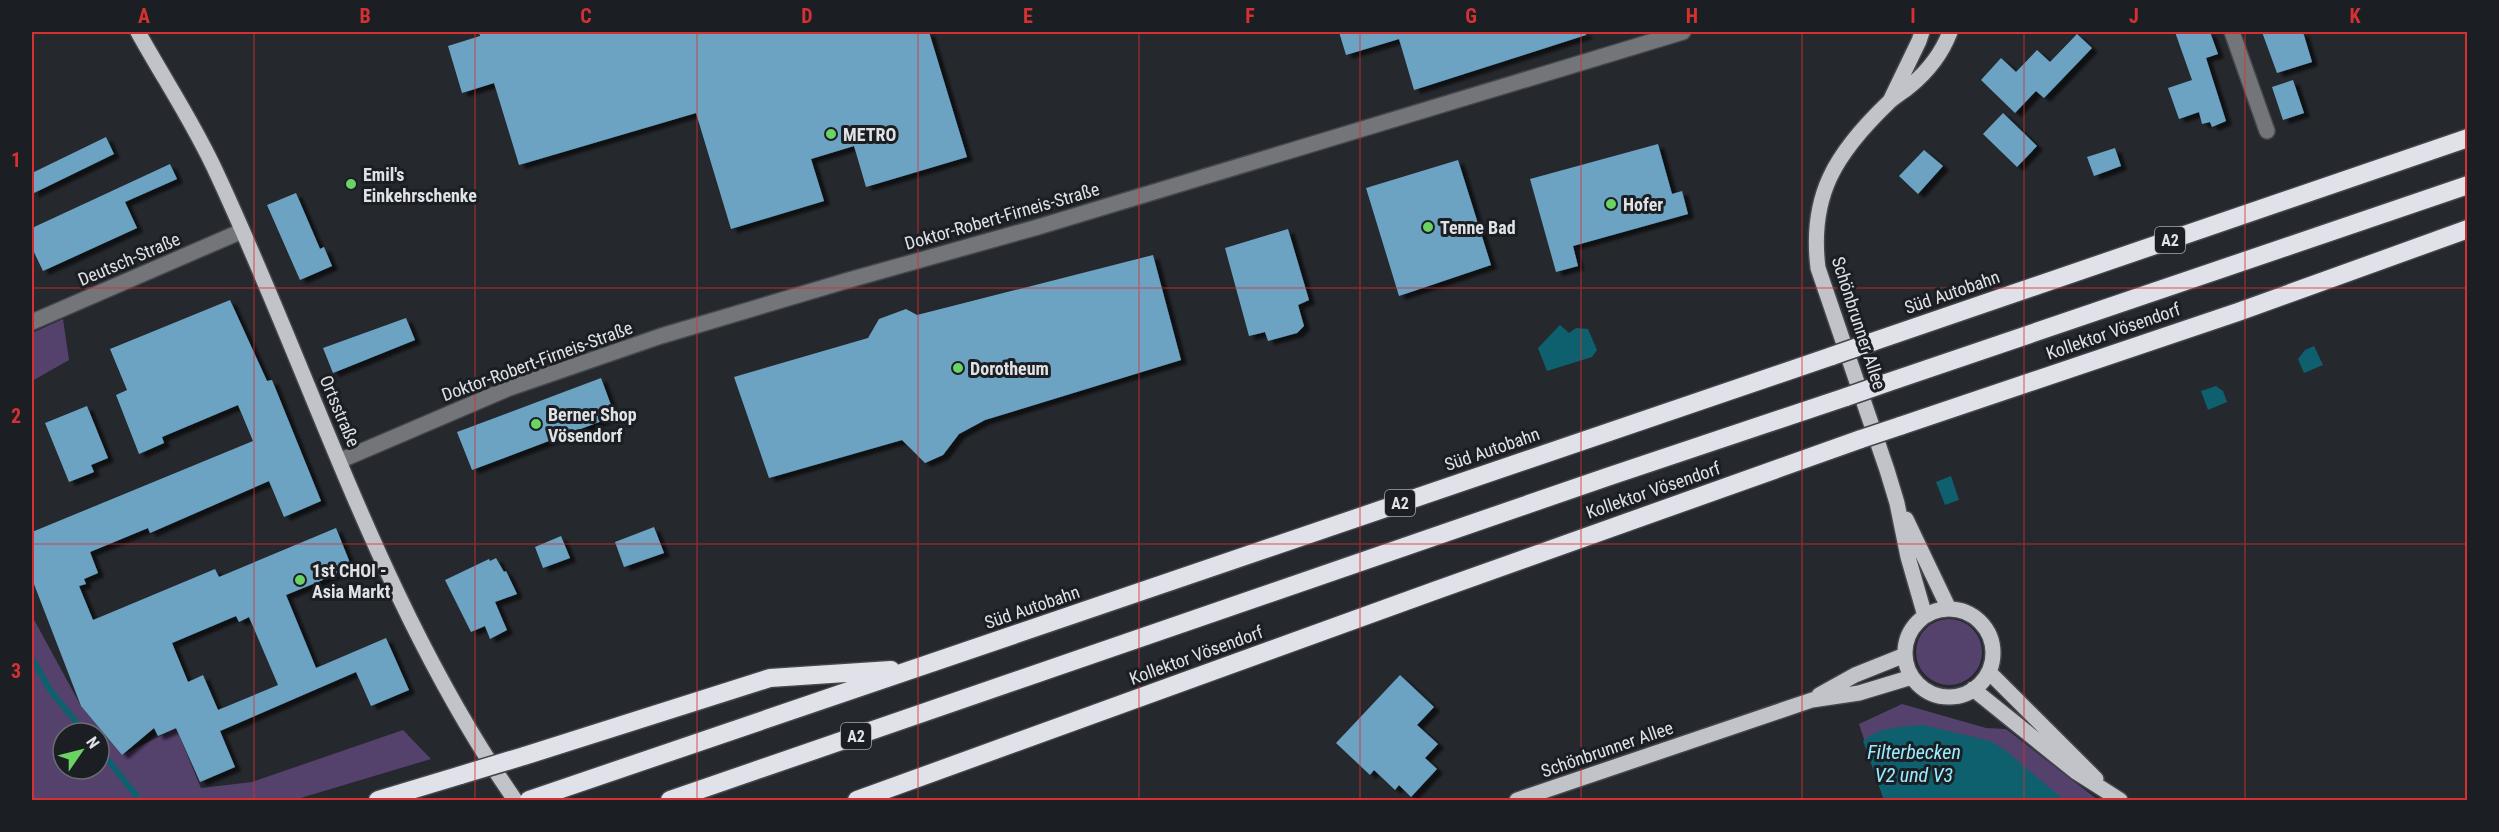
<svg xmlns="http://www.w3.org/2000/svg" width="2499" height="832" font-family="'Roboto Condensed',sans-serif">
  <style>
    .green { fill: #54416c; fill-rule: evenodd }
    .water { fill: #0f606e }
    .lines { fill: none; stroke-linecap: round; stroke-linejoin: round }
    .stream { stroke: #0f606e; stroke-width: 6 }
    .building { fill: #6ca3c3; fill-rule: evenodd; filter: url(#shadow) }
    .minor-casing { stroke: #43464b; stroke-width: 18 }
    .major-casing { stroke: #43464b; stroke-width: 18 }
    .highway-casing { stroke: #43464b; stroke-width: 21 }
    .minor { stroke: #747578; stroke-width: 15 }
    .major { stroke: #c2c2c9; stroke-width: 15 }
    .highway { stroke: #e0e1e9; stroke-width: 18 }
    .highway-bridge-casing { stroke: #43464b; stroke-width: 21; stroke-linecap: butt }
    .highway-bridge { stroke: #e0e1e9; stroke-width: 18 }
    .grid { fill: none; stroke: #d63132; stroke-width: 1.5; stroke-opacity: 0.55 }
    .poi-dot { fill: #6ad363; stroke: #1b1f24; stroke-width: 2 }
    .labels { text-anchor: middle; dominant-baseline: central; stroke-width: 6; stroke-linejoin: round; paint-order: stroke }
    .shield { fill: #1b1f24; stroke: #a5a8ac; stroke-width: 1.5 }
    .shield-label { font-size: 16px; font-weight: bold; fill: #e0e2e6 }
    .poi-label { font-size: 18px; font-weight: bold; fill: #e0e2e6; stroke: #1b1f24; text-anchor: start }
    .street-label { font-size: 18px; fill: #e0e2e6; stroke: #1b1f24 }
    .water-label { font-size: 20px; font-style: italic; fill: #9aedfe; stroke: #1b1f24 }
    .neatline { fill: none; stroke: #d63132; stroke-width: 2 }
    .grid-label { font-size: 20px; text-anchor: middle; font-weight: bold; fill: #d63132 }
  </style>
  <defs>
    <filter id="shadow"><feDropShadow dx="6" dy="4" stdDeviation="1.5" flood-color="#0009"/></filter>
  </defs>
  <rect width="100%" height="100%" fill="#25282d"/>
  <!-- green -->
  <path class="green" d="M 63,319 L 69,360 L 32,381 L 32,333 Z
    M 32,616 L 81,706 L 122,755 L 176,728 L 201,788 L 252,782 L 403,730 L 431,759 L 294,800 L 32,800 ZM 63,733 L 99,733 L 99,769 L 63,769 Z
    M1916 652a33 33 0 1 1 66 0a33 33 0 1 1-66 0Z
    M 1902,704 L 1986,728 L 2006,729 L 2098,800 L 1884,800 L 1859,724 Z"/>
  <!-- water -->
  <path class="water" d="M 1560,325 L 1569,333 L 1576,328 L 1588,329 L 1597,350 L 1592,357 L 1547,371 L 1538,348 Z
    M 2314,346 L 2323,365 L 2304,373 L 2298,359 L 2305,350 Z
    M 2216,386 L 2223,391 L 2227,402 L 2208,410 L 2201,391 Z
    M 1951,476 L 1959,500 L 1945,505 L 1936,482 Z
    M 1923,725 L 1990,741 L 2005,750 L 2064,800 L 1884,800 L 1863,741 C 1881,726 1901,727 1923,725 Z"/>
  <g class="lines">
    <!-- stream -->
    <path class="stream" d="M 32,658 L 50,690 L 85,733
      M 99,749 L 136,795"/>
  </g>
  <!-- building -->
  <path class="building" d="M 479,32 L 929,32 L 967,157 L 866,187 L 854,146 L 811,159 L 824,201 L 731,229 L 696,113 L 519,165 L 494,83 L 462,93 L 448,46 L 480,36 Z
    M 1339,32 L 1586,32 L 1586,35 L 1414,90 L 1399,39 L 1346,55 Z
    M 2175,32 L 2210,32 L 2218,54 L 2206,58 L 2226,121 L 2212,127 L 2210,122 L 2202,124 L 2199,112 L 2179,119 L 2168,88 L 2192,80 Z
    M 2262,32 L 2303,32 L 2312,62 L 2277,73 Z
    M 2077,34 L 2092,48 L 2044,98 L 2036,91 L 2015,113 L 1981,80 L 2001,58 L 2016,72 L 2037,50 L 2050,62 Z
    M 2293,80 L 2304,113 L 2283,120 L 2272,87 Z
    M 2003,113 L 2037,146 L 2017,167 L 1983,134 Z
    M 106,137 L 114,154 L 32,194 L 32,173 Z
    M 1658,144 L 1672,194 L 1682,191 L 1688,214 L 1573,246 L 1578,266 L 1556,272 L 1530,179 Z
    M 2115,148 L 2121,166 L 2094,176 L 2087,157 Z
    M 1924,150 L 1943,166 L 1918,194 L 1899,176 Z
    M 1458,160 L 1491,265 L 1399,296 L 1366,188 Z
    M 170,164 L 177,179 L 125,202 L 137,228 L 43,271 L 32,248 L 32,228 Z
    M 296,193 L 320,249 L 324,247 L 332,266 L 300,280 L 267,205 Z
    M 1288,229 L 1309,300 L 1298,305 L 1304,326 L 1297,333 L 1268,341 L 1265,332 L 1249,336 L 1225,248 Z
    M 1153,255 L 1181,360 L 985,420 L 959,434 L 943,455 L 925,463 L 902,440 L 769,478 L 734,377 L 868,338 L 879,319 L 906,309 L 917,315 Z
    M 230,300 L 267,381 L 272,380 L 321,501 L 284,517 L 269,481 L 150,533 L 148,528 L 90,552 L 98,573 L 84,579 L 86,584 L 79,586 L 93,620 L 215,569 L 219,577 L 336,528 L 352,568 L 286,595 L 316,668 L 386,638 L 409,690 L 371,706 L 356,672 L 220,731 L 235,767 L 200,782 L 176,728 L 158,736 L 154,728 L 122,755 L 81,706 L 32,579 L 32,532 L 253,441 L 238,405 L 162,437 L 164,443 L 139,454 L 116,395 L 127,390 L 110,349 ZM 236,616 L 239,622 L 249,617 L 278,685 L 218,710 L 203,675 L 188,682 L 172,643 Z
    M 406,318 L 415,340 L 333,373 L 323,348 Z
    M 601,378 L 615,416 L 472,470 L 457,432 Z
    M 87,406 L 108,458 L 91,465 L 94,472 L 69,482 L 45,423 Z
    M 654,527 L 664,553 L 624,567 L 615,542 Z
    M 561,536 L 570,558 L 543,568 L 535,547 Z
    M 496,558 L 504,572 L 506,571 L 517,594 L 495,602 L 507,630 L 490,639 L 485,626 L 471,632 L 445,580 L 489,559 L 490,561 Z
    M 1400,675 L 1434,707 L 1417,725 L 1438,744 L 1425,758 L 1437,769 L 1411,797 L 1399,785 L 1395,790 L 1374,770 L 1370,775 L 1336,743 Z"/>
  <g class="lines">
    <!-- minor casing -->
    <g class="minor-casing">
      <path id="minor" d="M 2232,32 L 2267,131
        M 32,322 L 242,231
        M 339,461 L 507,389 L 661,336 L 849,280 L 1038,227 L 1683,32"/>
    </g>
    <!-- major casing -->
    <g class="major-casing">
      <path id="major" d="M 138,32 C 164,79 195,125 217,174 C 315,384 382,609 515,800
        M 1891,99 L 1919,41 L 1922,32
        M 1906,519 L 1949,609
        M1905 653a44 44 0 1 1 88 0a44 44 0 1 1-88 0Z
        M 1925,616 L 1908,557 L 1897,503 L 1887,470 L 1818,268 C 1809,195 1836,153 1888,103 C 1894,97 1903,92 1910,86 C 1927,72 1942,53 1950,32
        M 1990,673 L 2096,779
        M 1973,689 L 2076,772 L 2120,800
        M 1819,695 L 1855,675 L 1905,655
        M 1517,800 L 1812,700 L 1859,693 L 1912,677"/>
    </g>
    <!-- highway casing -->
    <g class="highway-casing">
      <path id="highway" d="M 1872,342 L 2468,138
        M 1886,383 L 2468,185
        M 1900,426 L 2238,312 L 2468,229
        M 524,756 L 770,678 L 891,670
        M 378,800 L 461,775
        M 529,800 L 1832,356
        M 670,800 L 1610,476 L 1846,397
        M 857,800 L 1434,591 L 1861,439"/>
    </g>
    <!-- minor -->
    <use href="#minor" class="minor"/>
    <!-- major -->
    <use href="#major" class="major"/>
    <!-- highway -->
    <use href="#highway" class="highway"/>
    <!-- highway-bridge casing -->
    <g class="highway-bridge-casing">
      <path id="highway-bridge" d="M 1832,356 L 1872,342
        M 1846,397 L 1886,383
        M 1861,439 L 1900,426
        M 461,775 L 524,756"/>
    </g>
    <!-- highway-bridge -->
    <use href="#highway-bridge" class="highway-bridge"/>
  </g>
  <!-- grid -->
  <path class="grid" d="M 254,32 L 254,800M 475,32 L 475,800M 697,32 L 697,800M 918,32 L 918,800M 1139,32 L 1139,800M 1360,32 L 1360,800M 1581,32 L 1581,800M 1802,32 L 1802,800M 2024,32 L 2024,800M 2245,32 L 2245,800M 32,288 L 2468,288M 32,544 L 2468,544"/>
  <!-- markers -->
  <g class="poi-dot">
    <circle cx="831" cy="134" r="6"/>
    <circle cx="351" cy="184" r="6"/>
    <circle cx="1611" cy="204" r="6"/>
    <circle cx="1428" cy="227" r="6"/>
    <circle cx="958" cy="368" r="6"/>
    <circle cx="536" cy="424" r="6"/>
    <circle cx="300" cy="580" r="6"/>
  </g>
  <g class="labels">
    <!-- shield labels -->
    <g class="shield">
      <rect x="2155" y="227" width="30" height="26" rx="4.5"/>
      <rect x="1385" y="490" width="30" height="26" rx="4.5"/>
      <rect x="841" y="723" width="30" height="26" rx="4.5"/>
    </g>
    <g class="shield-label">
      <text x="2170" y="240">A2</text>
      <text x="1400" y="503">A2</text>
      <text x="856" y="736">A2</text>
    </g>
    <!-- poi labels -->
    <g class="poi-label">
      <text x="843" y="134">METRO</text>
      <text x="363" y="174">Emil's<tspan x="363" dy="21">Einkehrschenke</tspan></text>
      <text x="1623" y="204">Hofer</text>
      <text x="1440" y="227">Tenne Bad</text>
      <text x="970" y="368">Dorotheum</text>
      <text x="548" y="414">Berner Shop<tspan x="548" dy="21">Vösendorf</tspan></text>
      <text x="312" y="570">1st CHOI -<tspan x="312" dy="21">Asia Markt</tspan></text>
    </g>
    <!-- street labels -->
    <g class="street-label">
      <text transform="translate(1002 216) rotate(-16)">Doktor-Robert-Firneis-Straße</text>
      <text transform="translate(129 259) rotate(-23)">Deutsch-Straße</text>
      <text transform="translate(1952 292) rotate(-19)">Süd Autobahn</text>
      <text transform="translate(1859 323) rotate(72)">Schönbrunner Allee</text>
      <text transform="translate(2113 331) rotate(-19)">Kollektor Vösendorf</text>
      <text transform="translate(537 361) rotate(-20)">Doktor-Robert-Firneis-Straße</text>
      <text transform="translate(340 411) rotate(67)">Ortsstraße</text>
      <text transform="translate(1492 449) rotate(-19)">Süd Autobahn</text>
      <text transform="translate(1653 490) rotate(-19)">Kollektor Vösendorf</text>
      <text transform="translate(1032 607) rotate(-19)">Süd Autobahn</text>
      <text transform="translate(1196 655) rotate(-20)">Kollektor Vösendorf</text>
      <text transform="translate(1607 749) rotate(-19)">Schönbrunner Allee</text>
    </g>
    <!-- water labels -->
    <g class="water-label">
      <text x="1914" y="752">Filterbecken<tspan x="1914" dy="23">V2 und V3</tspan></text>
    </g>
  </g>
  <!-- border -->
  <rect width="2499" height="832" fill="none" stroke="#1b1f24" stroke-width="66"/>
  <!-- north arrow -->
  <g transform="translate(81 751) rotate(55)"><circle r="28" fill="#1b1f24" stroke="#6a6d72" stroke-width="1.5"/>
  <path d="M0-4.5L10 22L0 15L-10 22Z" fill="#6ad363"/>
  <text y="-9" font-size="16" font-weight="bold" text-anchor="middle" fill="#e0e2e6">N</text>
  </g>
  <rect x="33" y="33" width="2433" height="766" class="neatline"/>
  <g class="grid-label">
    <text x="144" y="23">A</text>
    <text x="365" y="23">B</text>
    <text x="586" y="23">C</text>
    <text x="807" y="23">D</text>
    <text x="1028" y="23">E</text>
    <text x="1250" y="23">F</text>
    <text x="1471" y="23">G</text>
    <text x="1692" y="23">H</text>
    <text x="1913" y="23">I</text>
    <text x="2134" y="23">J</text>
    <text x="2355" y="23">K</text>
    <text x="16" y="167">1</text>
    <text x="16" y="423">2</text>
    <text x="16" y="678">3</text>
  </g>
</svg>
